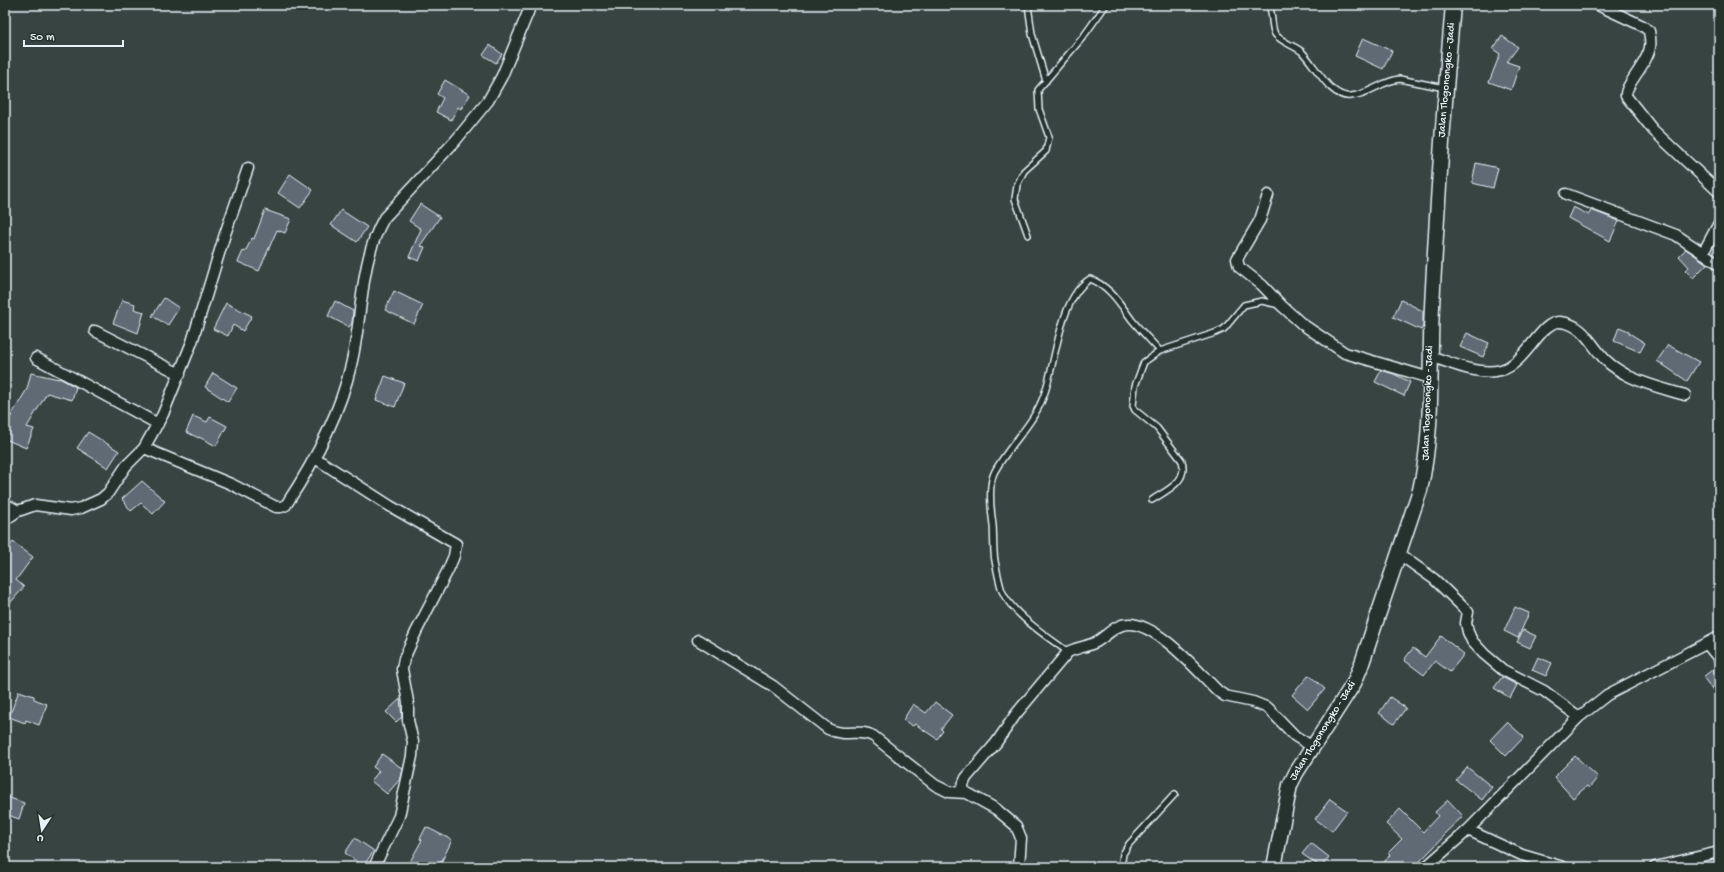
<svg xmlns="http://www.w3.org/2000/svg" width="1724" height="872" font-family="'Gochi Hand',sans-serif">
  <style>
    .building { fill: #5f6a74; stroke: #e8f1f8 }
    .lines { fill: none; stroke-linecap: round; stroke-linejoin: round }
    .lane-casing { stroke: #e8f1f8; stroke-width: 8 }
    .street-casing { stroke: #e8f1f8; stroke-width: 13 }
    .secondary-casing { stroke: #e8f1f8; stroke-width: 17 }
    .lane { stroke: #26332d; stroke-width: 5 }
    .street { stroke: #26332d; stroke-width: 10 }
    .secondary { stroke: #26332d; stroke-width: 14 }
    .labels { text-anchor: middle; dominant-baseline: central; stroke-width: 3; stroke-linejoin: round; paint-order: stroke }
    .street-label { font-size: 11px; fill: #e8f1f8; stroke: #26332d }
  </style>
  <rect width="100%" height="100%" fill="#374442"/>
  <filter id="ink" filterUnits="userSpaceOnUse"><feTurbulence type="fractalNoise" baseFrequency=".025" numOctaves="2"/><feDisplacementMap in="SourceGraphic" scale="8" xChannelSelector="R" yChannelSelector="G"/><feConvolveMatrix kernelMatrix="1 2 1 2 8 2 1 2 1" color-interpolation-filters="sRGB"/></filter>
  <g filter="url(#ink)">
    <!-- building -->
    <path class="building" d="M 1502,36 L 1518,47 L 1507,62 L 1519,66 L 1511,90 L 1489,82 L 1500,54 L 1493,49 Z
      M 1363,38 L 1392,51 L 1383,69 L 1355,56 Z
      M 490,45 L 502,54 L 496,63 L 483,55 Z
      M 445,80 L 470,95 L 461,109 L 458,107 L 451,120 L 436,112 L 443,98 L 437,94 Z
      M 1476,163 L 1498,168 L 1493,188 L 1472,183 Z
      M 290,174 L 313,190 L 300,208 L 278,193 Z
      M 420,204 L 440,217 L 420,246 L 425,247 L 419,261 L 409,257 L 421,229 L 409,221 Z
      M 1573,207 L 1589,215 L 1591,210 L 1619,221 L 1610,241 L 1568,218 Z
      M 265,210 L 291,219 L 285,233 L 277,230 L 259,271 L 238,262 L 243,251 L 245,252 L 252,238 L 254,239 Z
      M 341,210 L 367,227 L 357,242 L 331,225 Z
      M 1686,249 L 1707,264 L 1693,278 L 1685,270 L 1689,267 L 1679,256 Z
      M 394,291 L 423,305 L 414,324 L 385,310 Z
      M 164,298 L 179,308 L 168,325 L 152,316 Z
      M 122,300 L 135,304 L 134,309 L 144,312 L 138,333 L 113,323 Z
      M 1401,300 L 1423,311 L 1423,326 L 1421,330 L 1393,317 Z
      M 335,301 L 353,311 L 352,323 L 349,327 L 328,316 Z
      M 226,303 L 252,316 L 243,331 L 233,325 L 228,336 L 213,329 Z
      M 1619,327 L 1629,331 L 1629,333 L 1645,343 L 1640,352 L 1614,341 Z
      M 1467,333 L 1489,343 L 1483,357 L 1460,347 Z
      M 1668,345 L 1699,362 L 1687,381 L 1657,361 Z
      M 1381,370 L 1394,374 L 1410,382 L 1404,396 L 1375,382 Z
      M 31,373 L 59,379 L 59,378 L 76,387 L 72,400 L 47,393 L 27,427 L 34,429 L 26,448 L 5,439 L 5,430 L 12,414 L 27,389 Z
      M 213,373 L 237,388 L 228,402 L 205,387 Z
      M 385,376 L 404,383 L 395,407 L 376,400 Z
      M 193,416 L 207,422 L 210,417 L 227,426 L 216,446 L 199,437 L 199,438 L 186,432 Z
      M 88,432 L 119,451 L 108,468 L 77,448 Z
      M 142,481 L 165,501 L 153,514 L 141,503 L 131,511 L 122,499 Z
      M 13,542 L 33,557 L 16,580 L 24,587 L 5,609 L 5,552 Z
      M 1515,607 L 1529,613 L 1518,638 L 1504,631 Z
      M 1523,630 L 1536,636 L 1530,648 L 1517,642 Z
      M 1441,636 L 1464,654 L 1450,672 L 1435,661 L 1424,675 L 1404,660 L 1413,648 L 1425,657 Z
      M 1538,657 L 1552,663 L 1546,676 L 1532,670 Z
      M 1713,669 L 1719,677 L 1719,698 L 1703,677 Z
      M 1309,675 L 1325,689 L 1308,709 L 1292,695 Z
      M 1502,677 L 1517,685 L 1510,698 L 1494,688 Z
      M 19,691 L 34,696 L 34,699 L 47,704 L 39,725 L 26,720 L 25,723 L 9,717 Z
      M 1390,697 L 1406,708 L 1394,724 L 1379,713 Z
      M 400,699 L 402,717 L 396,722 L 386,712 Z
      M 935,702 L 952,715 L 941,729 L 943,731 L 937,739 L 915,724 L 913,726 L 903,720 L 913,704 L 926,713 Z
      M 1507,722 L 1524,737 L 1506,756 L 1490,740 Z
      M 382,754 L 403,769 L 401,778 L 387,794 L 371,781 L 379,771 L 373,767 Z
      M 1575,756 L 1598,777 L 1589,788 L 1587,786 L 1573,798 L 1554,777 Z
      M 1467,767 L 1492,787 L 1482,800 L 1456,780 Z
      M 5,796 L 24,803 L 19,819 L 5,814 Z
      M 1330,799 L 1347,811 L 1332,831 L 1315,819 Z
      M 1448,800 L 1463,816 L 1444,834 L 1445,835 L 1433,848 L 1414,867 L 1380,867 L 1390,855 L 1388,853 L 1402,839 L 1386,824 L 1400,809 L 1423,832 L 1438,816 L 1435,812 Z
      M 426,827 L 452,840 L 439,867 L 407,867 L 422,840 L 420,839 Z
      M 355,838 L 374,851 L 363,866 L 345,853 Z
      M 1311,843 L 1329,857 L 1321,867 L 1302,854 Z"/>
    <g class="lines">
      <!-- lane casing -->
      <g class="lane-casing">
        <path id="lane" d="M 1028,5 L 1032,34 L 1046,81
          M 1269,5 C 1273,14 1271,27 1275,34 C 1281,42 1293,45 1301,51 C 1315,64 1330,99 1351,96 C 1369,95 1383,80 1400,79 L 1445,88
          M 1028,235 L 1015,199 L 1017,185 L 1024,171 L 1046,151 L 1049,137 L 1039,109 L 1038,90 L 1083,37 L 1106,5
          M 1152,500 C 1167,490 1188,482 1182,461 L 1157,428 L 1135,410 L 1133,406 L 1135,386 L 1144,362 L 1160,351 L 1215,333 L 1224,329 L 1244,305 L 1262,301 L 1279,305
          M 1068,652 C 1048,637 1012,614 1002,591 C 999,582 997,571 995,561 C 993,550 994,537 993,525 C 991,511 988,483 995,471 C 1009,445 1034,424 1044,395 C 1056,363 1059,298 1090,279 C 1110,286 1120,304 1132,320 C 1141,331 1151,341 1160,351
          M 1121,867 L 1123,854 L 1129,844 L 1175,794"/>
      </g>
      <!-- street casing -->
      <g class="street-casing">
        <path id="street" d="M 1598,5 L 1643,26 L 1649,31 C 1650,36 1651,42 1650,47 C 1648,63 1624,86 1626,96 L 1653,130 L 1719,192
          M 1566,194 L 1676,235 L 1703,253
          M 1268,195 L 1260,220 L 1237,259 L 1239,267 L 1262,285 L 1282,306 L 1302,324 L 1345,353 L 1430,378
          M 1719,223 L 1703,253 L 1719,264
          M 95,331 L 180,374
          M 1430,356 C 1452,363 1478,376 1501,370 C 1526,364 1541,320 1560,322 C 1582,324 1589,341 1601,355 C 1607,363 1616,369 1625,374 C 1642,384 1665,389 1685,395
          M 36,358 L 158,424
          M 144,448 L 163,414 L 192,342 L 225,234 L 248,168
          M 315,458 L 390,506 L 456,544 L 454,556 L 448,570 L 416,632 L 404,659 L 402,669 L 408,702 L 408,720 L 413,742 L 412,756 L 399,816 L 374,867
          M 5,504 L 18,511
          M 5,520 L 18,511 L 35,505 L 71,510 L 81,508 L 101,499 L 108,493 L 126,466 L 144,448 L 231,484 L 276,507 L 281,507 L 286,505 C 313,464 340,413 351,365 C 363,317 359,262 384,218 L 456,140 L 488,101 L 502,76 L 531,5
          M 1399,554 L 1434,579 L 1466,610 L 1468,612 L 1466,623 L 1468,632 L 1472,641 L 1484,654 L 1503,670 L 1544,691 L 1579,717
          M 698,640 L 773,686 L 828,729 C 847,738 857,728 873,736 L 935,785 L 949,792 L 967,793 L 996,809 L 1016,826 L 1021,838 L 1019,867
          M 1707,644 L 1719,659
          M 960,792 L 966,778 L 996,743 L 1016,714 L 1068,652 C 1076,648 1085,647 1094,643 C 1105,638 1115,624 1128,624 C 1158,623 1198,672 1219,692 L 1225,696 L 1253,702 L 1268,708 L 1295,736 L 1313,747
          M 1468,830 L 1522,855 L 1563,867
          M 1426,867 L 1468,830 L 1579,717 L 1607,695 L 1719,637
          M 1655,867 L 1719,852"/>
      </g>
      <!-- secondary casing -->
      <g class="secondary-casing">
        <path id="secondary" d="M 1274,867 L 1290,785 L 1296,773 L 1354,683 L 1361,666 L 1420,490 C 1434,430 1429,368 1432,307 C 1437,206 1444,105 1453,5"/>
      </g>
      <!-- lane -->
      <use href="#lane" class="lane"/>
      <!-- street -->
      <use href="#street" class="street"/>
      <!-- secondary -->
      <use href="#secondary" class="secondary"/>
    </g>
  </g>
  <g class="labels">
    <!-- street labels -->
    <g class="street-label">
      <text transform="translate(1447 80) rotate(-85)">Jalan Tlogonongko - Jadi</text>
      <text transform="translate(1428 403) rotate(-88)">Jalan Tlogonongko - Jadi</text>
      <text transform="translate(1323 731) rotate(-58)">Jalan Tlogonongko - Jadi</text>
    </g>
  </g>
  <!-- margin -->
  <rect width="1724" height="872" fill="none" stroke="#26332d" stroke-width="20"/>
  <rect x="10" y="10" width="1704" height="852" fill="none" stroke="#e8f1f8" stroke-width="1.5" filter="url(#ink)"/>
  <!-- north arrow -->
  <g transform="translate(42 830) rotate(192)" stroke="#26332d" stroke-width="3" paint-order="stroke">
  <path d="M0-3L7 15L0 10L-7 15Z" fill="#e8f1f8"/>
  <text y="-6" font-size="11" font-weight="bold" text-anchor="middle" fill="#e8f1f8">U</text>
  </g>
  <!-- scale -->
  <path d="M24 40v6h99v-6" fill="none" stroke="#e8f1f8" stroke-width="2"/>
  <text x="30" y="40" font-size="12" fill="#e8f1f8" stroke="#26332d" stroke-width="3" paint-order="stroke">50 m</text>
</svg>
